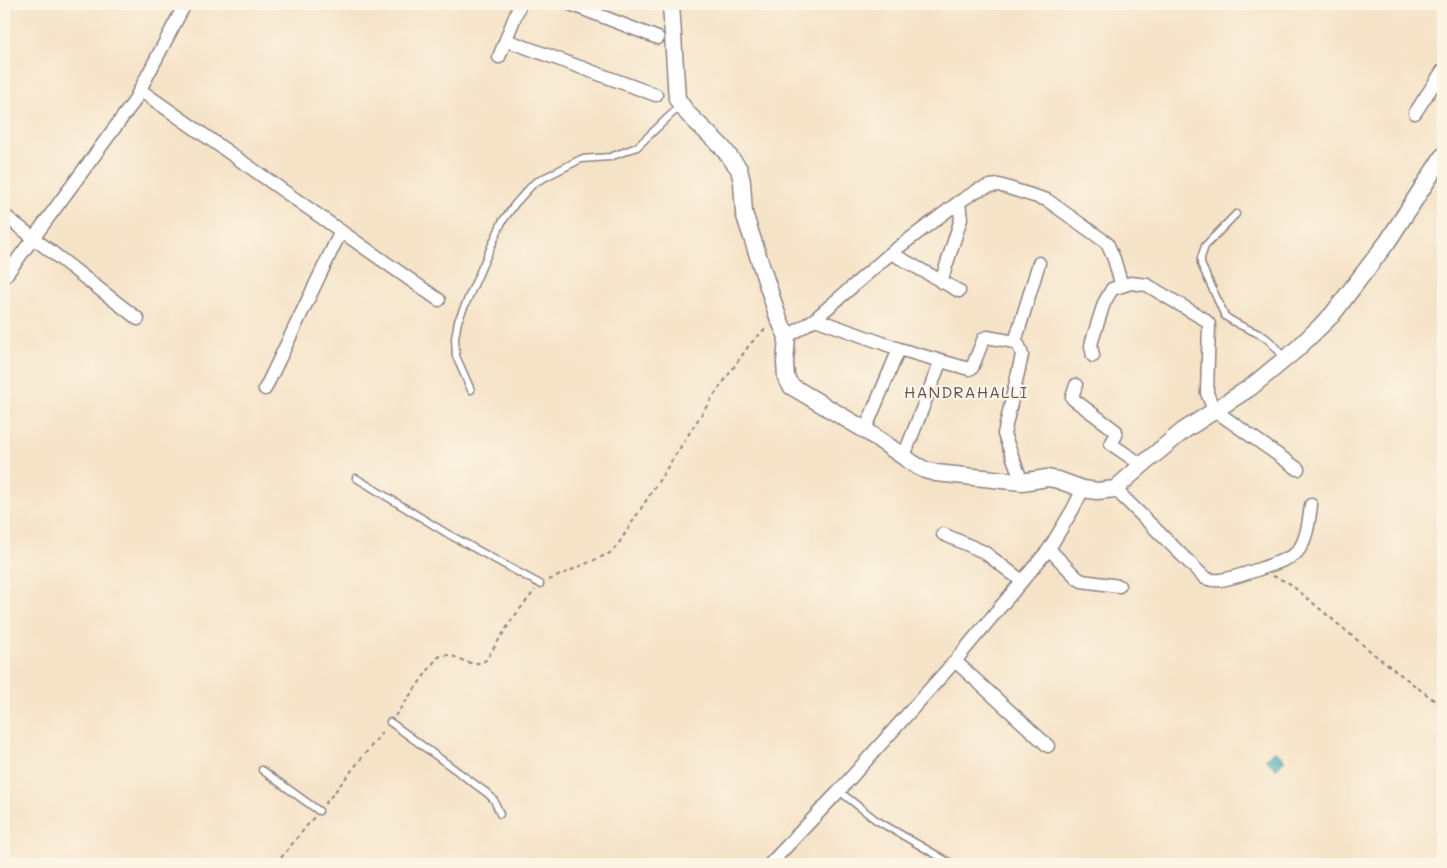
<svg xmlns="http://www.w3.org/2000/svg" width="1447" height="868" font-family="Mali,sans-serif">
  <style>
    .water { fill: url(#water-rules); stroke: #326a7b }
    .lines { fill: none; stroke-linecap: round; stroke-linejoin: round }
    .service-casing { stroke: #8c8282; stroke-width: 9 }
    .minor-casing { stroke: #8c8282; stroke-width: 15 }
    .tertiary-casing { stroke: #8c8282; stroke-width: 19 }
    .path { stroke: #8c8282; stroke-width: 2; stroke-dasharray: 4 4; stroke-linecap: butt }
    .service { stroke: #fff; stroke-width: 6 }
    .minor { stroke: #fff; stroke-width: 12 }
    .tertiary { stroke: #fff; stroke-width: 16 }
    .labels { text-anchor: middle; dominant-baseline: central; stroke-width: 4.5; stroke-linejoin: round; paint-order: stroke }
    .quarter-label { font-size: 16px; letter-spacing: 1px; fill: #65525d; stroke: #fcf5e5 }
  </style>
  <defs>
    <pattern id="water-rules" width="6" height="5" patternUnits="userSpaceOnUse" patternTransform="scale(1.25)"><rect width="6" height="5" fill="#42b2bb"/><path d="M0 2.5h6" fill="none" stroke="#379099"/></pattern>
  </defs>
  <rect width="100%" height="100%" fill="#fcf5e5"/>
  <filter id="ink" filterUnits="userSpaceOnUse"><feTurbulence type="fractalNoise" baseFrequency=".02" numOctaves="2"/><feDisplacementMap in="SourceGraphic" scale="10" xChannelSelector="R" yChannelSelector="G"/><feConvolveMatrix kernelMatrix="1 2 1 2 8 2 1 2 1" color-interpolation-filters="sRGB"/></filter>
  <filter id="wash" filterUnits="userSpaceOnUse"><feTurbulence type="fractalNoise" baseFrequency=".0096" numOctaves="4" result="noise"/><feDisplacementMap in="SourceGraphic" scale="20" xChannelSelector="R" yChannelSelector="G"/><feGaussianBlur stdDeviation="1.12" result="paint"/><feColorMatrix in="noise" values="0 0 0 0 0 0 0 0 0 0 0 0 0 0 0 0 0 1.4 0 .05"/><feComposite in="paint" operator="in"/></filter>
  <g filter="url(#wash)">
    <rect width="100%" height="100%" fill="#f5e3c8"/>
    <!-- water -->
    <path class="water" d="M 1274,750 L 1285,760 L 1276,769 L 1265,759 Z"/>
  </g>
  <g filter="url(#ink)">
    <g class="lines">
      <!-- service casing -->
      <g class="service-casing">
        <path id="service" d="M 1236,214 L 1205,246 L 1201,258 L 1201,264 L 1225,316 C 1236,325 1250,329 1263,336 C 1272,341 1278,351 1285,359
          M 471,390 L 456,356 L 455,338 L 458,321 L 502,222 L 515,204 L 534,183 L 581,159 L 610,157 L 637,147 L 681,105
          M 356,478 L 448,534 L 540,584
          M 390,722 L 487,793 L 494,800 L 500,814
          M 262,770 L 319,811
          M 839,791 L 876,820 L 952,864"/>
      </g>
      <!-- minor casing -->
      <g class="minor-casing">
        <path id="minor" d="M 570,4 L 658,38
          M 506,40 L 656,95
          M 499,57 L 520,4
          M 140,90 L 439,300
          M 1415,113 L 1443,70
          M 4,215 L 138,319
          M 891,253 L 959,291
          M 4,276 L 6,275 L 133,103 L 185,4
          M 941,282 L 961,219 L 959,202
          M 815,319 L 899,349 L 969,369 L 972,368 L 984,338 L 987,337 L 1015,342
          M 787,337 L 815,319 L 891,253 L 959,202 L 978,190 L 990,186 L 999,185 L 1047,200 L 1107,243 L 1114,259 L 1122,286
          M 1093,356 L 1091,346 L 1092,341 L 1104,303 L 1112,289 L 1131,283 L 1147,285 L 1204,319 L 1209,324 L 1207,393 L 1214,410 L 1298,469
          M 1076,385 L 1072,397 L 1073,399 L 1116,431 L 1116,435 L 1111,444 L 1142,465
          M 265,389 L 341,231
          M 865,430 L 899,349
          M 904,456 L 941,360
          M 1022,482 L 1004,434 L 1022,355 L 1019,346 L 1015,342 L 1039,263
          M 1115,489 L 1205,578 C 1210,580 1214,581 1220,580 C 1232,579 1290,560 1296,553 C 1307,542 1309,520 1311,505
          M 943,534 L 984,552 L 1022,581
          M 1049,549 L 1077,578 L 1082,581 L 1119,586
          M 955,661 L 1048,746
          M 770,864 L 839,791 L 955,661 L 1049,549 L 1073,509 L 1083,489"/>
      </g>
      <!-- tertiary casing -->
      <g class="tertiary-casing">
        <path id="tertiary" d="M 671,4 L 677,99 L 688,114 L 722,147 L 739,169 L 742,182 L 744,213 L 778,317 L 787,337 L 785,363 L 786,377 L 791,386 L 865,430 L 917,466 L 925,470 L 936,473 L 1022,482 L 1047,478 L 1058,480 L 1083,489 L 1097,491 L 1115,489 L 1142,465 L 1183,431 L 1251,387 L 1297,349 L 1332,315 L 1388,241 L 1443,156"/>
      </g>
      <!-- path -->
      <path class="path" d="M 1273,576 L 1289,583 L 1375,655 L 1443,707
        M 549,580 L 610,553 L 617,546 L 710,401 L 750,344 L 767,327
        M 395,716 L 437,658 C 454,647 466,672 486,660 L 513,618 L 535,590
        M 325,804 L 384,730
        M 4,864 L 5,864
        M 276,864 L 314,817"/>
      <!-- service -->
      <use href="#service" class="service"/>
      <!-- minor -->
      <use href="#minor" class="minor"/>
      <!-- tertiary -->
      <use href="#tertiary" class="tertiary"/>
    </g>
  </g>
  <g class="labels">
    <!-- quarter labels -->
    <g class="quarter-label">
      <text x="966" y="391">HANDRAHALLI</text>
    </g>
  </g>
  <!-- margin -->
  <rect width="1447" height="868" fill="none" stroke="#fcf5e5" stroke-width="20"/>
</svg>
